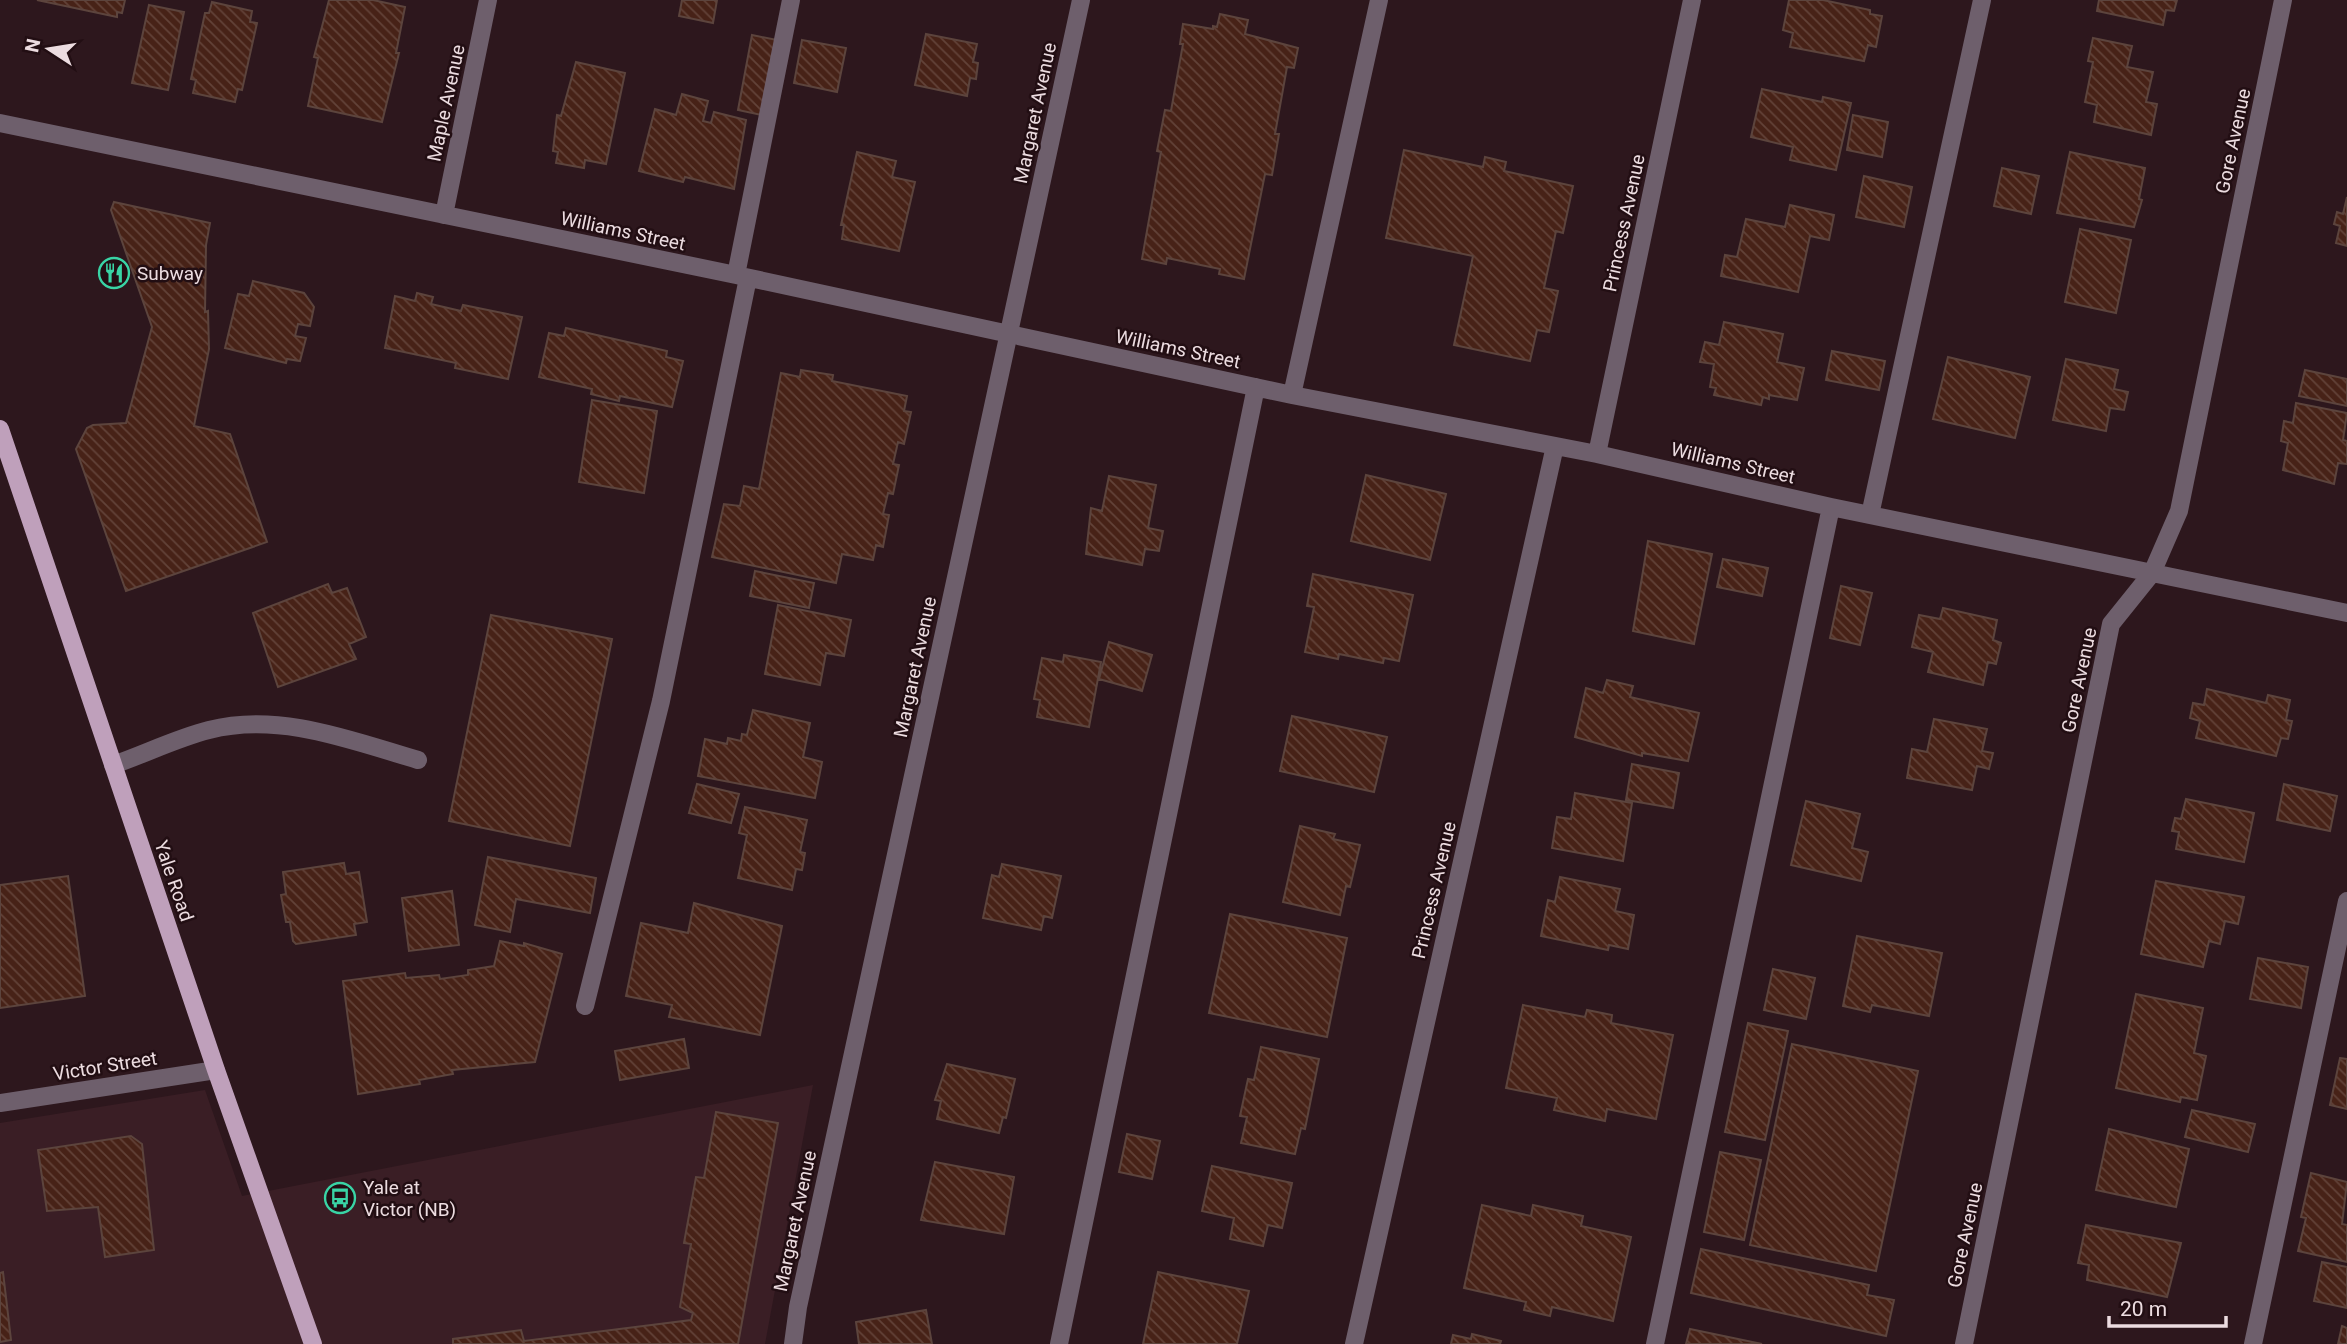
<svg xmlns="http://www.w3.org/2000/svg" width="2347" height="1344" font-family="Roboto,sans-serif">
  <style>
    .built { fill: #3a1e25 }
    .building { fill: url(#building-back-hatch); stroke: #5c443d; stroke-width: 2 }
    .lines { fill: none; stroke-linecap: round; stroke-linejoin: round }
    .minor { stroke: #6e5f6c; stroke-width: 18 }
    .major { stroke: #bfa0bb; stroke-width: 18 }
    .labels { text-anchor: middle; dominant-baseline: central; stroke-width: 5; stroke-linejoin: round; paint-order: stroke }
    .street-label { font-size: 19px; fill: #ecdce0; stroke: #220e13 }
    .poi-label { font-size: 19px; fill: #ecdce0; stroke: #220e13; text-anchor: start }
  </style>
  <defs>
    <pattern id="building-back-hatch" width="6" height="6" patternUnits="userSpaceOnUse" patternTransform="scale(1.75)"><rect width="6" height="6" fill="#472217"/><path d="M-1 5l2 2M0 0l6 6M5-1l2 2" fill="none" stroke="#624238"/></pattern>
  </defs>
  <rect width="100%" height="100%" fill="#2d171d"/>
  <!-- built -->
  <path class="built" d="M 813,1085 L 765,1344 L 0,1344 L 0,1123 L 205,1090 L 242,1196 Z"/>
  <!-- building -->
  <path class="building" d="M 37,0 L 125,0 L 122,13 L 117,12 L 117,17 Z
    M 329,0 L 373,0 L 405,7 L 396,53 L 399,53 L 382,122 L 308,106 L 318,58 L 314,57 Z
    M 682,0 L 717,0 L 713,23 L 679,16 Z
    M 1789,0 L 1823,0 L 1870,10 L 1870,14 L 1882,16 L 1876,47 L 1868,45 L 1864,61 L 1790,47 L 1793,33 L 1783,30 Z
    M 2099,0 L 2177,0 L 2174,11 L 2166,10 L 2163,25 L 2097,11 Z
    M 212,2 L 252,11 L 250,22 L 257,23 L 242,90 L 238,89 L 235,102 L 193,93 L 196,80 L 191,79 L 205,13 L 209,13 Z
    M 149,5 L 184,12 L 168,90 L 132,83 Z
    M 1220,14 L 1248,20 L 1245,34 L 1298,48 L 1294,68 L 1287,67 L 1275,134 L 1279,134 L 1272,175 L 1265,174 L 1244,279 L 1219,274 L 1220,269 L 1167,258 L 1166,264 L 1142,259 L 1161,152 L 1157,151 L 1165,110 L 1171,111 L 1183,44 L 1180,44 L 1183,24 L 1213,29 L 1213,26 L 1217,27 Z
    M 926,34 L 977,44 L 973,62 L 978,63 L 976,79 L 970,78 L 967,96 L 915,85 Z
    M 752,35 L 782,41 L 766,116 L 738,110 Z
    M 2093,38 L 2132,46 L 2127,67 L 2153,72 L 2146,102 L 2157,104 L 2151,135 L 2094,122 L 2097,105 L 2085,102 L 2093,62 L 2088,61 Z
    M 802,40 L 846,48 L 837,92 L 794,83 Z
    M 576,62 L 625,73 L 606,164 L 585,160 L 584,168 L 556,163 L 558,152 L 553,151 L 557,115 L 561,116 Z
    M 1762,89 L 1822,102 L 1823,97 L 1851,103 L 1836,170 L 1790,160 L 1793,147 L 1751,137 Z
    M 682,94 L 708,101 L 703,121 L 711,123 L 714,112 L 746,120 L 734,189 L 685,177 L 683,182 L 639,171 L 655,109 L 676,115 Z
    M 1853,115 L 1888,122 L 1882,157 L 1847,150 Z
    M 1404,150 L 1483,167 L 1485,157 L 1506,162 L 1504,171 L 1573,186 L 1563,233 L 1556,231 L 1544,288 L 1558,291 L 1549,332 L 1537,330 L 1530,361 L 1454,345 L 1473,256 L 1386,238 Z
    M 857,152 L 896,161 L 892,177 L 915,182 L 899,251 L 842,239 L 844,225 L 841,225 Z
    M 2070,152 L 2145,168 L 2139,199 L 2142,200 L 2134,227 L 2057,213 Z
    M 2002,168 L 2039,176 L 2031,214 L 1994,206 Z
    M 1864,176 L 1912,187 L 1904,227 L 1856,217 Z
    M 2347,197 L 2347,246 L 2336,243 L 2340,226 L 2334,224 L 2337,212 L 2343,214 Z
    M 114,202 L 210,223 L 206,245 L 205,312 L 208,311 L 209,349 L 194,426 L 230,434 L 267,542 L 126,591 L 76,449 L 87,428 L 93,425 L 126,423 L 152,327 L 111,210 Z
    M 1790,205 L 1834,215 L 1829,240 L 1810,236 L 1798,292 L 1721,276 L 1725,255 L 1737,257 L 1746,219 L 1785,227 Z
    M 2080,229 L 2131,240 L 2116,313 L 2065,302 Z
    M 253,281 L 304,293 L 314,307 L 310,326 L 298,324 L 295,336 L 306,338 L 300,361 L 287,359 L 286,363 L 225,348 L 238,294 L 249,296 Z
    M 417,293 L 433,297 L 431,304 L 461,311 L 463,305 L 522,317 L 508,379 L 455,368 L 456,363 L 385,348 L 395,296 L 415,301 Z
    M 1724,322 L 1783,334 L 1777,362 L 1804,368 L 1797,400 L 1769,395 L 1769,399 L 1763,397 L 1761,405 L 1714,395 L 1716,388 L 1710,387 L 1714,364 L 1700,362 L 1705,342 L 1719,345 Z
    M 566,328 L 667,351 L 666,357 L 683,361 L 672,407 L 620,396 L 619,401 L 591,394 L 592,389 L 539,377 L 549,333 L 564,336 Z
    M 1832,351 L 1885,361 L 1879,390 L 1826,380 Z
    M 1948,357 L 2030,377 L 2015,438 L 1933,419 Z
    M 2066,359 L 2118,370 L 2114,389 L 2128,392 L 2124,410 L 2110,408 L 2106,431 L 2053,420 Z
    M 801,370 L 833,375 L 832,381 L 907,396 L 904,411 L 911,412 L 904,444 L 898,442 L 893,464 L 899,465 L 893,494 L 888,493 L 883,514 L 889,515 L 883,547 L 876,545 L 873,560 L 842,554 L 836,583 L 712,557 L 724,504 L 740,506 L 744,486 L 759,489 L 781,373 L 800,377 Z
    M 2305,370 L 2347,379 L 2347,406 L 2299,396 Z
    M 592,400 L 657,411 L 644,493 L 579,482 Z
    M 2296,403 L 2347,413 L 2343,440 L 2347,441 L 2347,464 L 2338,463 L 2334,484 L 2283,470 L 2288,443 L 2281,441 L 2284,421 L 2293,423 Z
    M 1366,475 L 1446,494 L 1430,560 L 1351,541 Z
    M 1109,476 L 1156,485 L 1148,528 L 1163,531 L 1159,551 L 1145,549 L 1142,565 L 1086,554 L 1091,508 L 1102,511 Z
    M 1648,541 L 1712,554 L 1694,644 L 1633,631 Z
    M 1723,559 L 1768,568 L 1762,596 L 1717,587 Z
    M 755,571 L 814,583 L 809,608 L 750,596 Z
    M 1313,574 L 1413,595 L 1399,661 L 1384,658 L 1383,663 L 1339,654 L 1338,659 L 1305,652 L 1314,607 L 1307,606 Z
    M 328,584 L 332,593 L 347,588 L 366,637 L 349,644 L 356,659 L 278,687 L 253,613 Z
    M 1841,586 L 1872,593 L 1860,645 L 1830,638 Z
    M 778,605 L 851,620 L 844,656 L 826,653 L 820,685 L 765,674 Z
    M 1943,608 L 1997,620 L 1993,640 L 2001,643 L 1996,664 L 1988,662 L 1983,685 L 1928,672 L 1933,652 L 1912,647 L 1919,615 L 1940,619 Z
    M 491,615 L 612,639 L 570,846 L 449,821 Z
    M 1109,642 L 1152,655 L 1142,691 L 1099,679 Z
    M 1064,655 L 1101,662 L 1089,727 L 1037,717 L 1040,700 L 1034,699 L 1042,658 L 1063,662 Z
    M 1607,680 L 1633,686 L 1630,697 L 1699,713 L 1688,761 L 1642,753 L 1642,756 L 1575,737 L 1586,688 L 1603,693 Z
    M 2207,689 L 2266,703 L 2268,695 L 2290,700 L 2286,720 L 2292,721 L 2288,739 L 2281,738 L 2276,756 L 2196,738 L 2200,721 L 2190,718 L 2193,703 L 2204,705 Z
    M 753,710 L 810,723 L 803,757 L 822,762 L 815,798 L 698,776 L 705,739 L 727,744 L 728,738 L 741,741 L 742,734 L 747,735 Z
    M 1292,716 L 1387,737 L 1374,792 L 1280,771 Z
    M 1934,719 L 1987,729 L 1982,751 L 1993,753 L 1989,769 L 1977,766 L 1972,790 L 1907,778 L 1912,749 L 1927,752 Z
    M 1632,764 L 1679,773 L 1673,808 L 1626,800 Z
    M 697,784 L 739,794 L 731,823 L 689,813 Z
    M 2284,784 L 2337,796 L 2330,831 L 2277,820 Z
    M 1575,793 L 1632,803 L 1623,861 L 1552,848 L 1557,817 L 1571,819 Z
    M 2186,799 L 2254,813 L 2244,862 L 2176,849 L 2179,832 L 2172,831 L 2175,818 L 2181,819 Z
    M 1806,801 L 1860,814 L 1852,848 L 1868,852 L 1861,881 L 1791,865 Z
    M 745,807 L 807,820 L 800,852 L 805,853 L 802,870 L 796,869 L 792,890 L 738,878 L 747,835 L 739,833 Z
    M 1300,826 L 1335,834 L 1333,839 L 1360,845 L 1350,887 L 1346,886 L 1340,915 L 1283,902 Z
    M 488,857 L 596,878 L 590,913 L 516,899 L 510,932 L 475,925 Z
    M 344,863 L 346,874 L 359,872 L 367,922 L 354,924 L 356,935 L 296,944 L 293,941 L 290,922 L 286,922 L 281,895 L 286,894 L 283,872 Z
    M 1002,864 L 1061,876 L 1052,918 L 1044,916 L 1041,930 L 983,918 L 992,875 L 999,877 Z
    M 68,876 L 85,996 L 0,1008 L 0,885 Z
    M 1560,877 L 1620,889 L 1615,911 L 1634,915 L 1628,949 L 1609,945 L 1608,950 L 1541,936 L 1548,900 L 1555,902 Z
    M 2156,881 L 2244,897 L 2238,924 L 2225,921 L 2220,944 L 2209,941 L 2203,967 L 2141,954 Z
    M 452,891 L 459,945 L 409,951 L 402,898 Z
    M 694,903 L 782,926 L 760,1035 L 669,1017 L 672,1005 L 626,996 L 641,923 L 688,933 Z
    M 1230,914 L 1347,938 L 1327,1037 L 1209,1013 Z
    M 1857,936 L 1942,953 L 1929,1016 L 1872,1005 L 1870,1012 L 1843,1006 Z
    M 500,941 L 524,946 L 524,943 L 562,954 L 535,1062 L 452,1070 L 453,1074 L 419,1080 L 420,1084 L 358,1094 L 343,981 L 405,973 L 406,978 L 439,975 L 440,979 L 468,975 L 468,970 L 494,966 Z
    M 2258,958 L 2308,967 L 2301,1008 L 2250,999 Z
    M 1773,969 L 1815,978 L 1806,1019 L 1764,1010 Z
    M 2136,994 L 2203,1008 L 2194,1053 L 2206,1056 L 2197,1100 L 2181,1097 L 2180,1102 L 2116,1088 Z
    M 1523,1005 L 1585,1017 L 1587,1010 L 1612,1015 L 1611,1023 L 1673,1035 L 1656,1119 L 1607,1109 L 1605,1121 L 1554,1110 L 1557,1098 L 1506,1088 Z
    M 1748,1023 L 1788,1031 L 1765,1140 L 1725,1132 Z
    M 684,1039 L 689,1068 L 620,1080 L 615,1051 Z
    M 1792,1044 L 1918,1071 L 1876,1271 L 1750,1245 Z
    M 1261,1047 L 1319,1059 L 1305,1129 L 1301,1128 L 1295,1154 L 1241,1143 L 1247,1117 L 1240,1116 L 1248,1079 L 1254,1080 Z
    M 2340,1058 L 2347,1059 L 2347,1109 L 2330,1105 Z
    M 947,1064 L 1015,1079 L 1006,1118 L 1003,1117 L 999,1133 L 937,1119 L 941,1101 L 935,1100 Z
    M 2192,1110 L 2255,1124 L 2248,1152 L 2185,1137 Z
    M 716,1112 L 778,1123 L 738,1344 L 453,1344 L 453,1339 L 521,1330 L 524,1341 L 691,1320 L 693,1313 L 680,1307 L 691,1244 L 684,1243 L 696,1177 L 704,1178 Z
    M 2109,1129 L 2189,1149 L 2176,1207 L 2096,1190 Z
    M 1127,1134 L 1160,1141 L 1152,1179 L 1119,1172 Z
    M 131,1136 L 142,1144 L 154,1250 L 105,1257 L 98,1207 L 47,1211 L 38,1150 Z
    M 1720,1152 L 1761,1160 L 1744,1240 L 1704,1232 Z
    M 935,1162 L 1014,1177 L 1004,1234 L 921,1220 Z
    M 1212,1166 L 1292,1183 L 1282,1228 L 1268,1225 L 1263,1246 L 1230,1239 L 1234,1218 L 1202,1211 Z
    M 2311,1173 L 2347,1182 L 2342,1224 L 2347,1225 L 2347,1262 L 2298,1251 L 2306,1218 L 2301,1217 Z
    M 1482,1205 L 1531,1216 L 1533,1205 L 1583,1216 L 1581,1226 L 1631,1237 L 1613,1321 L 1552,1307 L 1550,1316 L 1524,1310 L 1526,1302 L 1464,1288 Z
    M 2086,1225 L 2181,1243 L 2167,1297 L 2087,1280 L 2089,1265 L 2078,1263 Z
    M 1701,1249 L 1869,1285 L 1867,1295 L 1894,1300 L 1886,1336 L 1691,1293 Z
    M 2322,1262 L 2347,1267 L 2347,1308 L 2314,1301 Z
    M 3,1272 L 11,1340 L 0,1342 L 0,1273 Z
    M 1158,1272 L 1249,1291 L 1237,1344 L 1143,1344 Z
    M 926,1310 L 932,1344 L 859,1344 L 856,1322 Z
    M 2342,1326 L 2347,1328 L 2347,1344 L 2338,1344 Z
    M 1690,1329 L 1762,1344 L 1686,1344 Z
    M 1472,1334 L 1501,1341 L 1500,1344 L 1451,1344 L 1453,1335 L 1471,1339 Z"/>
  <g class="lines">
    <!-- minor -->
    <path class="minor" d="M 0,123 L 736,275 L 1292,395 L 1597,454 L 1831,507 L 2347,613
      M 444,215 L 488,0
      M 736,275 L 791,0
      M 1292,395 L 1379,0
      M 1597,454 L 1692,0
      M 1870,515 L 1982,0
      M 113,765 C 145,754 177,738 209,730 C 279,712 350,740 418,760
      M 585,1006 L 661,701 L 748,278
      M 0,1103 L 216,1070
      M 793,1344 L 798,1307 L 1081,0
      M 1059,1344 L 1256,387
      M 1354,1344 L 1555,446
      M 1655,1344 L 1831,507
      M 1964,1344 L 2111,624 L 2152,573 L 2179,511 L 2283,0
      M 2253,1344 L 2347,901"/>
    <!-- major -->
    <path class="major" d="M 0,429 L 216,1070 L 313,1344"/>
  </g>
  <!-- icons -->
  <defs>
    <g id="restaurant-ring" transform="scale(1.575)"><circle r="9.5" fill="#220e13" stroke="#39d4a5" stroke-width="1.5"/><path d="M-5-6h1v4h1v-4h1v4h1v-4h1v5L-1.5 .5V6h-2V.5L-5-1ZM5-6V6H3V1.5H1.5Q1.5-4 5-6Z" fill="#39d4a5"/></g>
    <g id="bus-ring" transform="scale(1.575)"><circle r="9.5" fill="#220e13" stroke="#39d4a5" stroke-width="1.5"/><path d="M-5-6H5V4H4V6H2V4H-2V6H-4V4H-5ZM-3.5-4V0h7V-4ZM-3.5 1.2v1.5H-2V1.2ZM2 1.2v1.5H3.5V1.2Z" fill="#39d4a5"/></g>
  </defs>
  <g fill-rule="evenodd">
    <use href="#restaurant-ring" x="114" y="273"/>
    <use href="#bus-ring" x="340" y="1198"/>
  </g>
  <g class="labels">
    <!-- street labels -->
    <g class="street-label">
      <text transform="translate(446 103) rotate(-78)">Maple Avenue</text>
      <text transform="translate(1035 113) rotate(-78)">Margaret Avenue</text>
      <text transform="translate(2233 141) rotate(-78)">Gore Avenue</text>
      <text transform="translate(1624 223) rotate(-78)">Princess Avenue</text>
      <text transform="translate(623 231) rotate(12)">Williams Street</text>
      <text transform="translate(1178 349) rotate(12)">Williams Street</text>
      <text transform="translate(1733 463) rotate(13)">Williams Street</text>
      <text transform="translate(915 667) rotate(-78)">Margaret Avenue</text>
      <text transform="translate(2079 680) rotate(-78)">Gore Avenue</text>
      <text transform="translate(174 881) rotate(71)">Yale Road</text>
      <text transform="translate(1434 890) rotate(-77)">Princess Avenue</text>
      <text transform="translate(105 1066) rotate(-9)">Victor Street</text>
      <text transform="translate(795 1221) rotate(-78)">Margaret Avenue</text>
      <text transform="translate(1965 1235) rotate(-78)">Gore Avenue</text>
    </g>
    <!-- poi labels -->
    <g class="poi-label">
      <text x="137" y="273">Subway</text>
      <text x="363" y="1187">Yale at<tspan x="363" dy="22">Victor (NB)</tspan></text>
    </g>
  </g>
  <!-- north arrow -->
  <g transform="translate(49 49) rotate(282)" stroke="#220e13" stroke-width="5" paint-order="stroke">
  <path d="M0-5L12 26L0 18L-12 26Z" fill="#ecdce0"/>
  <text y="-10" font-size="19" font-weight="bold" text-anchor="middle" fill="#ecdce0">N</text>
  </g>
  <!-- scale -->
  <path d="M2109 1316v10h117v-10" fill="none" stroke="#ecdce0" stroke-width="3.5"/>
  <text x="2120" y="1316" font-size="21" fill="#ecdce0" stroke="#220e13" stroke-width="5" paint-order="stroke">20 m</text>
</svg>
